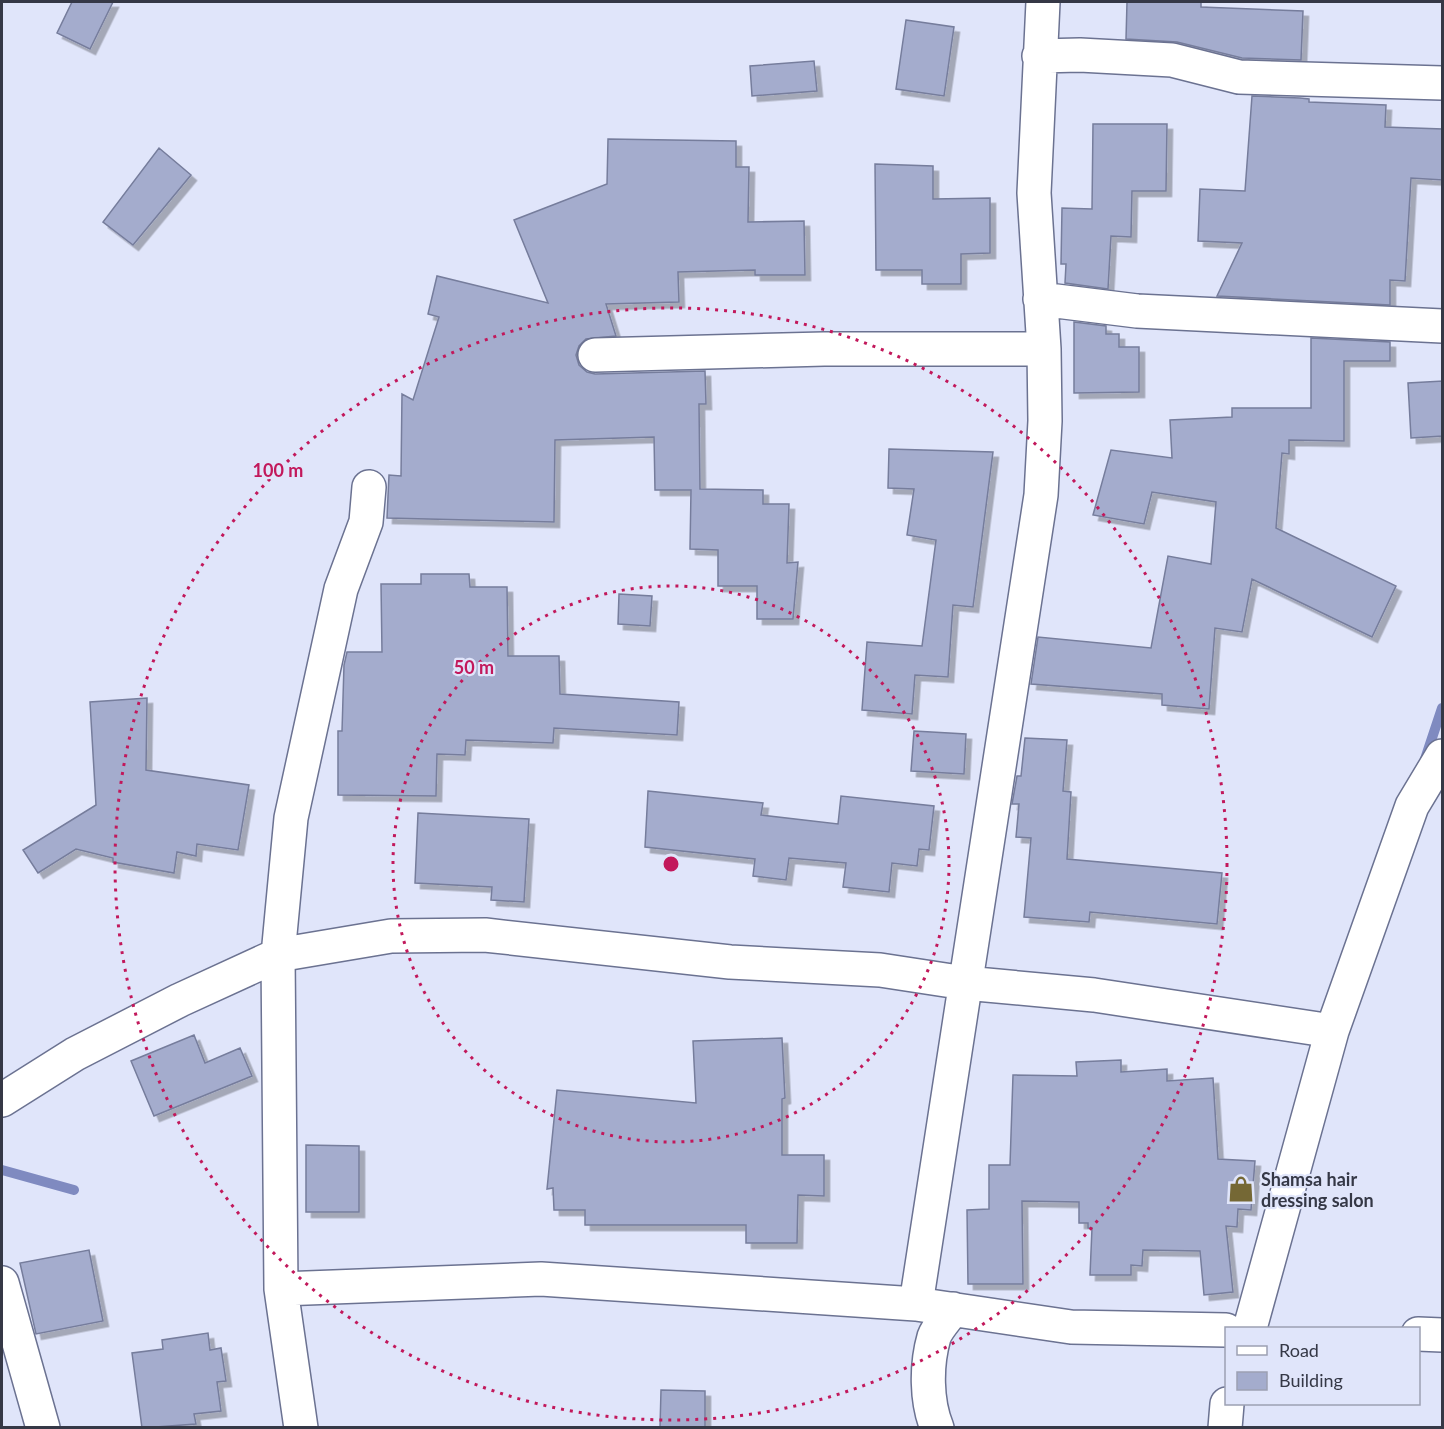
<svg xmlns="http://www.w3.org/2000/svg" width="1444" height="1429" font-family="Lato,sans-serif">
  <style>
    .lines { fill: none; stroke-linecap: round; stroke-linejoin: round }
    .stream { stroke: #7f8ac0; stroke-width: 10 }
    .building { fill: #a4accd; stroke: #767d9c; stroke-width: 1.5; filter: url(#shadow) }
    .minor-casing { stroke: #6b7291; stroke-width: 36 }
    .minor { stroke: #fff; stroke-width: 33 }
    .ring { fill: none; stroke: #c2185b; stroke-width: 3; stroke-dasharray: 3 6 }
    .labels { text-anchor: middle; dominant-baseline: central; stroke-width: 4.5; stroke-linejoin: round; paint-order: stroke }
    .poi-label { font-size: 18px; font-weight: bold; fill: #353846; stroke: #e0e5fa; text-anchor: start }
    .centre { fill: #c2185b; stroke: #e0e5fa; stroke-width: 3 }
    .ring-label { font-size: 18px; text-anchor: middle; font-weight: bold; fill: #c2185b; stroke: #e0e5fa; stroke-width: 4.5; stroke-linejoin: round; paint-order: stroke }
  </style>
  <defs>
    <filter id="shadow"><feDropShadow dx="5.5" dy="5.5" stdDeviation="0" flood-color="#0004"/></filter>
  </defs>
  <rect width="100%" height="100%" fill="#e0e5fa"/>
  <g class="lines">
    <!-- stream -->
    <path class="stream" d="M 1425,759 L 1442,708
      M 2,1170 L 74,1190"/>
  </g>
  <!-- building -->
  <path class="building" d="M 72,2 L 113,2 L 90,49 L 57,33 Z
    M 1127,2 L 1201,2 L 1201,7 L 1303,11 L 1301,60 L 1242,58 L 1177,42 L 1126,39 Z
    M 906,20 L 954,27 L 944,96 L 896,89 Z
    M 814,61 L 817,91 L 752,96 L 750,66 Z
    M 1252,96 L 1300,98 L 1309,99 L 1309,102 L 1386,105 L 1385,127 L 1443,129 L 1443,180 L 1411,178 L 1405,281 L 1390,280 L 1390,305 L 1217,296 L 1242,243 L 1198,241 L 1200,189 L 1245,191 Z
    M 1093,124 L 1167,124 L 1166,191 L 1132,191 L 1131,237 L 1111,236 L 1108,289 L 1065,283 L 1066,264 L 1061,264 L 1062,208 L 1092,209 Z
    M 608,139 L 736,141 L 736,167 L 749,167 L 748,222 L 804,221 L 805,275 L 755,275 L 755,270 L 678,272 L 679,302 L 606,304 L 616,336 L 586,339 L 579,346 L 576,355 L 579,365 L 587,372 L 595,374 L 705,371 L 706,404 L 699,404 L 700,489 L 763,490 L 763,504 L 789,504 L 787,563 L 798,562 L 793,619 L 757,619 L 757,586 L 718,586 L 718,550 L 690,549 L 691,490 L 655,490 L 654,437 L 555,440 L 554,522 L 387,518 L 389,475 L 401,476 L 402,394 L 413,400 L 439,317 L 428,314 L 437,276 L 548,303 L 514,220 L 607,184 Z
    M 159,148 L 191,175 L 133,245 L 103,222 Z
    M 875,164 L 933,166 L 933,199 L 990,198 L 990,253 L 961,254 L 961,284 L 922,284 L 922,270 L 876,270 Z
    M 1074,322 L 1106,326 L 1106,334 L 1119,334 L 1119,347 L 1139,347 L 1139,392 L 1074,393 Z
    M 1311,338 L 1390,342 L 1390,361 L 1344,361 L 1344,441 L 1289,440 L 1289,454 L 1282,453 L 1276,528 L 1396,586 L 1372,637 L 1252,579 L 1242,632 L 1215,628 L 1209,709 L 1162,705 L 1162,694 L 1031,684 L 1038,637 L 1151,648 L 1168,556 L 1211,564 L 1216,502 L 1152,492 L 1144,524 L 1093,515 L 1111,450 L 1172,458 L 1170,420 L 1232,417 L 1232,408 L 1311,408 Z
    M 1443,381 L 1443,436 L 1411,438 L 1408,383 Z
    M 889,449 L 993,452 L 973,607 L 953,605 L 948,677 L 915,675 L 912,714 L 862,710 L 867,642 L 922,646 L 936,540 L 907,535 L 914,489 L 888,488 Z
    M 421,574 L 469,574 L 470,587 L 507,587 L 508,656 L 559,656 L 560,694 L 679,702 L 677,735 L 554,728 L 553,743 L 466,740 L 465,755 L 437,754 L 436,796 L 338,795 L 338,731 L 342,731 L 344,665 L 347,652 L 382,652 L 381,584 L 421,584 Z
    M 619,594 L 652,596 L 650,626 L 618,624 Z
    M 147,698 L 146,770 L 249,785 L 238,850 L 197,844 L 196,856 L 177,852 L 174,873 L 113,862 L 113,858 L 76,849 L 38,873 L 23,850 L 96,805 L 90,702 Z
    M 914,731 L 966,734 L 964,774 L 911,771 Z
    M 1025,738 L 1067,740 L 1063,791 L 1071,792 L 1067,859 L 1222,873 L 1217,924 L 1090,912 L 1089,922 L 1024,917 L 1031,838 L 1016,837 L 1019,804 L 1012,804 L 1017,776 L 1021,776 Z
    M 648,791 L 763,803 L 761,815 L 838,824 L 841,796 L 934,806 L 929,850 L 919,849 L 917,866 L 892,863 L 889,892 L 843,887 L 846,863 L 789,858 L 786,880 L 753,876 L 755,859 L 645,847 Z
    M 418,813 L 529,819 L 524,902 L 491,900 L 492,887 L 415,883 Z
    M 194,1035 L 205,1063 L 240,1048 L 252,1076 L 154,1116 L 131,1061 Z
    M 782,1038 L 785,1098 L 782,1099 L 782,1155 L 824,1155 L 824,1196 L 798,1195 L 797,1243 L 746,1243 L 746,1225 L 585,1225 L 585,1210 L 554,1210 L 553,1188 L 547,1189 L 557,1090 L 696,1103 L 693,1041 Z
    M 1121,1060 L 1121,1072 L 1167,1069 L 1167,1081 L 1213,1078 L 1218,1159 L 1255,1161 L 1251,1210 L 1238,1209 L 1237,1227 L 1226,1226 L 1233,1292 L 1204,1295 L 1200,1251 L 1143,1250 L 1142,1266 L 1131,1265 L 1131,1275 L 1090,1275 L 1092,1228 L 1088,1228 L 1088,1223 L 1079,1223 L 1079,1202 L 1022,1201 L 1023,1284 L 968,1284 L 967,1210 L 989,1209 L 989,1165 L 1010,1165 L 1013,1075 L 1077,1076 L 1076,1062 Z
    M 306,1145 L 359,1146 L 359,1212 L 306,1212 Z
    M 89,1250 L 103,1321 L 36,1334 L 20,1263 Z
    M 208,1333 L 210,1350 L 221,1348 L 226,1381 L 217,1382 L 221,1411 L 194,1414 L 196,1424 L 142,1428 L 132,1353 L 163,1349 L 162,1340 Z
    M 661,1390 L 705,1391 L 705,1428 L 660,1428 Z"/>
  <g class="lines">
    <!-- minor casing -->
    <g class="minor-casing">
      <path id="minor" d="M 1039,56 L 1080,55 L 1172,60 L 1239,77 L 1442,83
        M 1040,299 L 1137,311 L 1442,326
        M 595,355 L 824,349 L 1044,349
        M 2,1100 L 75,1054 L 180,1000 L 278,955 L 391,936 L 485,935 L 730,962 L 880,970 L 965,983 L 1094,995 L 1332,1031
        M 2,1283 L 43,1428
        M 281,1289 L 541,1279 L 916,1304 L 1071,1327 L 1226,1330
        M 916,1304 L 1041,495 L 1045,421 L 1044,349 L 1034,193 L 1043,2
        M 1250,1328 L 1332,1031 L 1412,806 L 1442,756
        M 1418,1334 L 1442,1335
        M 301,1428 L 281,1289 L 278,955 L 291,818 L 341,589 L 366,522 L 369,487
        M 937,1428 C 926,1401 926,1365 934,1337 C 937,1328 947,1318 953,1309
        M 1225,1428 L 1227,1404"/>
    </g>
    <!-- minor -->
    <use href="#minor" class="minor"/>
  </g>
  <!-- distance rings -->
  <g class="ring">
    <circle cx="671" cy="864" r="278"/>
    <circle cx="671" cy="864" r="556"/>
  </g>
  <!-- icons -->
  <defs>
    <g id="shop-bare" transform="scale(2.07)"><path d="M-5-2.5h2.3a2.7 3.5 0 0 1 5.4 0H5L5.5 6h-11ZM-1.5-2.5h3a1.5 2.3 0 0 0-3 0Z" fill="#756835" stroke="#e0e5fa" stroke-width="2.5" paint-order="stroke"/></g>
  </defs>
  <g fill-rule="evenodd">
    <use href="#shop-bare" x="1241" y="1189"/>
  </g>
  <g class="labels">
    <!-- poi labels -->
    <g class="poi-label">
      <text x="1261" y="1179">Shamsa hair<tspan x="1261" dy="21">dressing salon</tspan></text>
    </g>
  </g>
  <circle cx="671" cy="864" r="9" class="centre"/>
  <g class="ring-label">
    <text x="278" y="477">100 m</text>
    <text x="474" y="674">50 m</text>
  </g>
  <!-- border -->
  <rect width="1444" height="1429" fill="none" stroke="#353846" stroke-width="6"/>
  <!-- legend -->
  <rect x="1225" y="1327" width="195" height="78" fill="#e0e5fa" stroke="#9ca0b2" stroke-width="1.5"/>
  <rect x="1237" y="1346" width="30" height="9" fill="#ffffff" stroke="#9ca0b2" stroke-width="1.5"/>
  <text x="1279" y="1357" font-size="18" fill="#353846">Road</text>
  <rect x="1237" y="1372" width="30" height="18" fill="#a4accd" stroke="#9ca0b2" stroke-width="1.5"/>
  <text x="1279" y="1387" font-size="18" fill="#353846">Building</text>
</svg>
